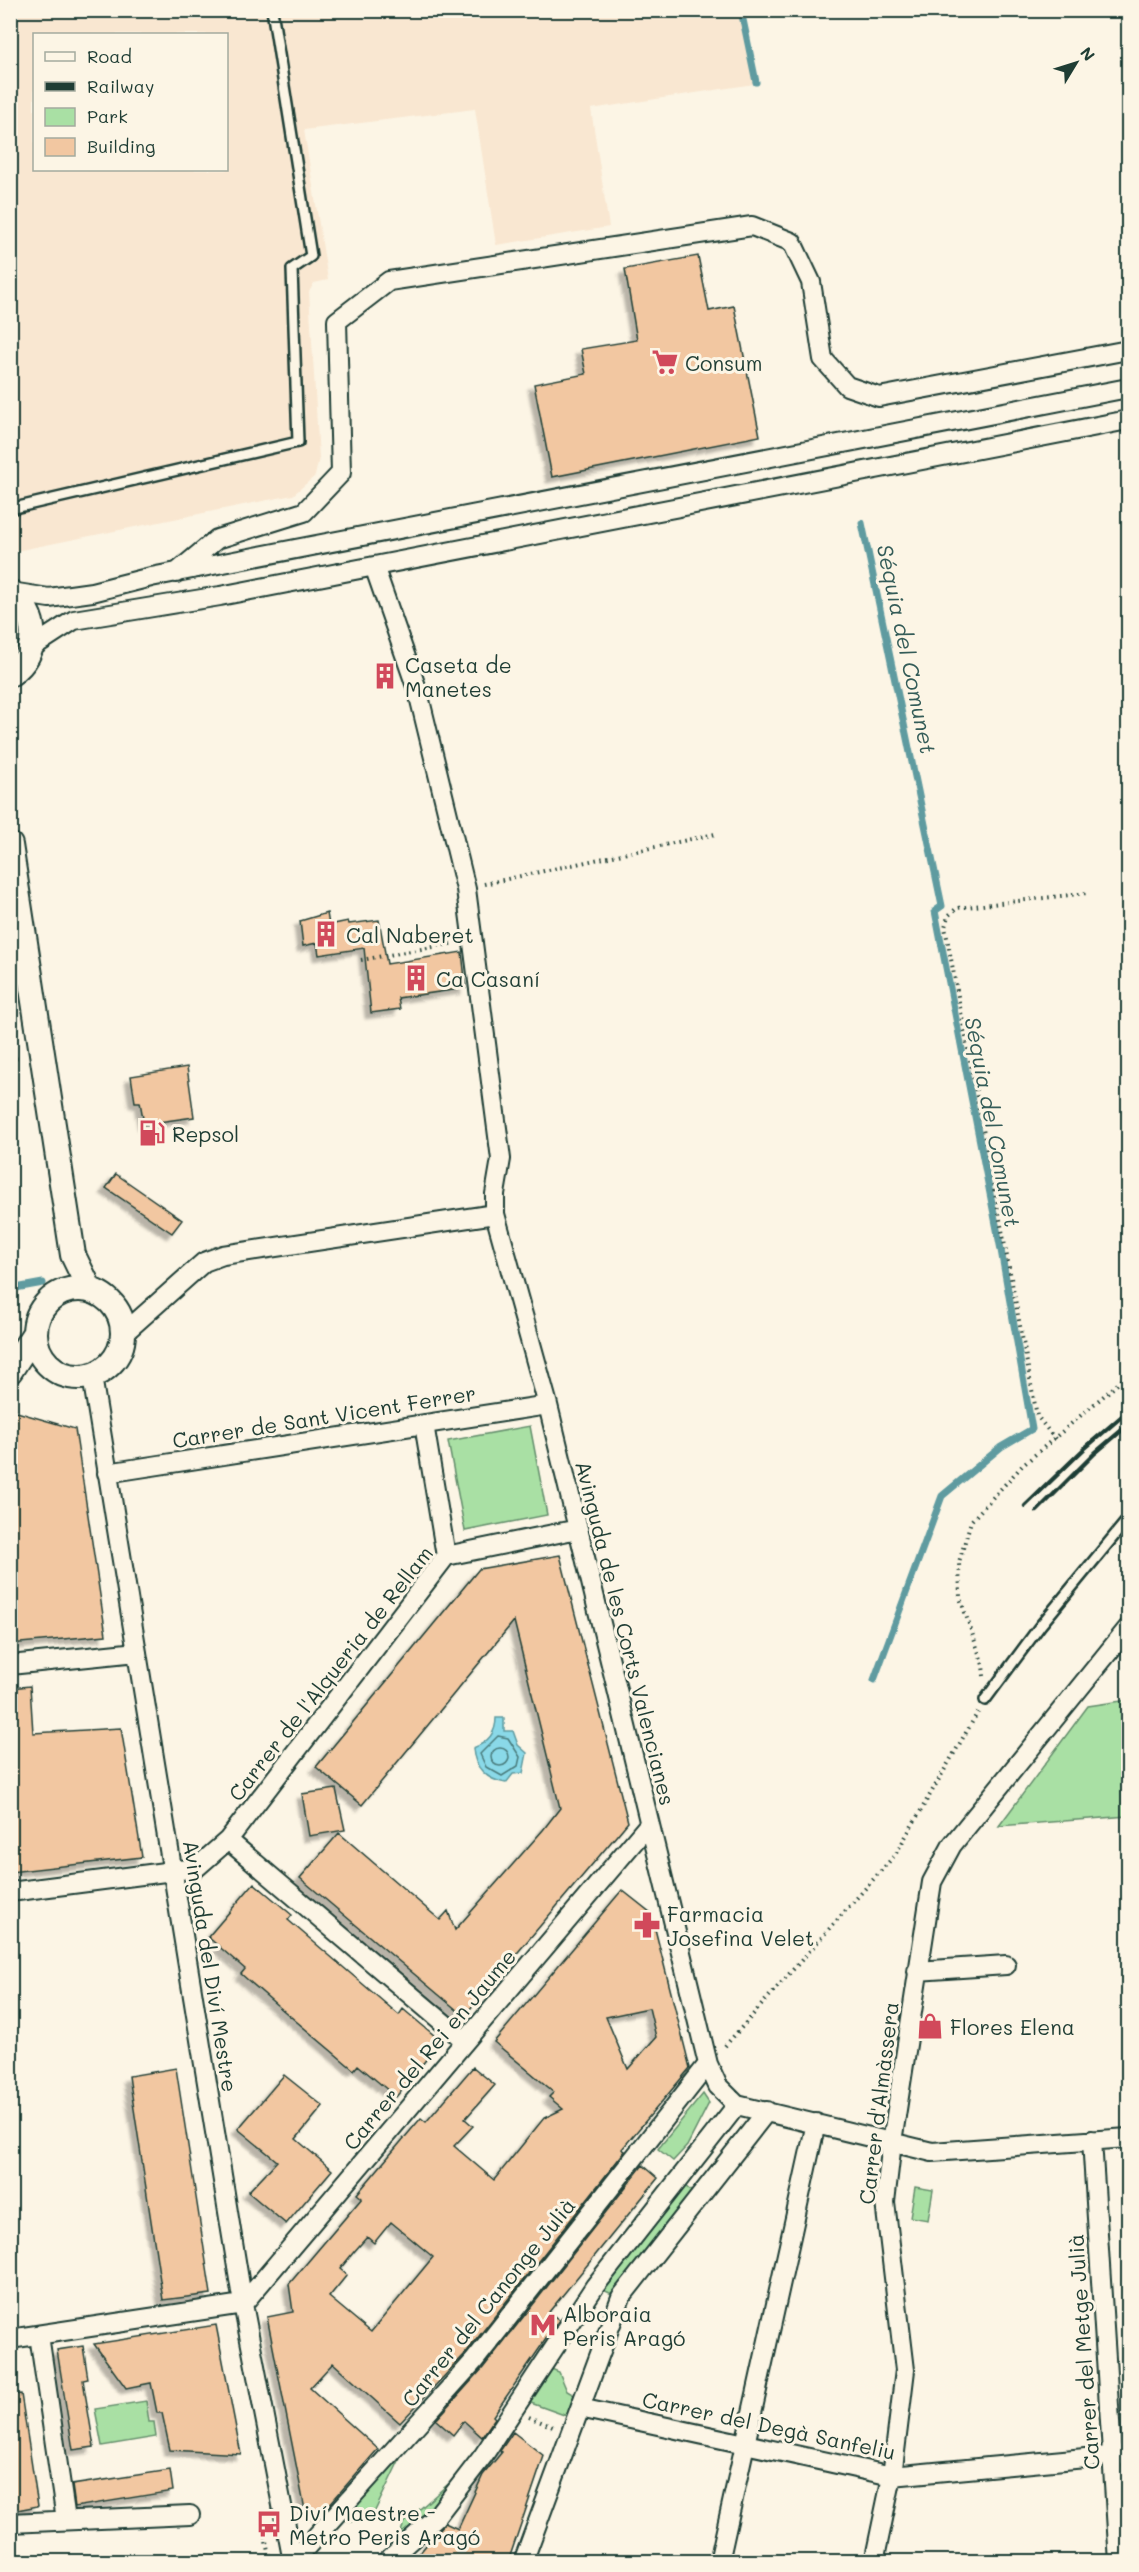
<svg xmlns="http://www.w3.org/2000/svg" width="1139" height="2572" font-family="Mali,sans-serif">
  <style>
    .built { fill: #f9e7d1; fill-rule: evenodd }
    .green { fill: #a9e0a4; stroke: #648e6c; stroke-width: 1.5 }
    .water { fill: #8ad9e8; stroke: #5f9ba0; stroke-width: 1.5 }
    .lines { fill: none; stroke-linecap: round; stroke-linejoin: round }
    .shore { stroke: #4a7b7c; stroke-width: 1.5 }
    .stream { stroke: #5f9ba0; stroke-width: 7 }
    .building { fill: #f2c7a1; stroke: #1f3d34; stroke-width: 1.5; fill-rule: evenodd; filter: url(#shadow) }
    .lane-casing { stroke: #1f3d34; stroke-width: 14 }
    .street-casing { stroke: #1f3d34; stroke-width: 22 }
    .secondary-casing { stroke: #1f3d34; stroke-width: 28 }
    .path { stroke: #1f3d34; stroke-width: 4; stroke-dasharray: 1.5 4.5; stroke-linecap: butt }
    .lane { stroke: #fcf5e5; stroke-width: 9 }
    .street { stroke: #fcf5e5; stroke-width: 18 }
    .secondary { stroke: #fcf5e5; stroke-width: 24 }
    .rail { stroke: #1f3d34; stroke-width: 4.5 }
    .labels { text-anchor: middle; dominant-baseline: central; stroke-width: 6; stroke-linejoin: round; paint-order: stroke }
    .poi-label { font-size: 21px; fill: #1f3d34; stroke: #fcf5e5; text-anchor: start }
    .street-label { font-size: 21px; fill: #1f3d34; stroke: #fcf5e5 }
    .water-label { font-size: 22px; font-style: italic; fill: #345c58; stroke: #fcf5e5 }
  </style>
  <defs>
    <filter id="shadow"><feDropShadow dx="-5.5" dy="5.5" stdDeviation="1.5" flood-color="#0004"/></filter>
  </defs>
  <rect width="100%" height="100%" fill="#fcf5e5"/>
  <filter id="ink" filterUnits="userSpaceOnUse"><feTurbulence type="fractalNoise" baseFrequency=".0167" numOctaves="2"/><feDisplacementMap in="SourceGraphic" scale="12" xChannelSelector="R" yChannelSelector="G"/><feConvolveMatrix kernelMatrix="1 2 1 2 8 2 1 2 1" color-interpolation-filters="sRGB"/></filter>
  <g filter="url(#ink)">
    <!-- built -->
    <path class="built" d="M 11,11 L 738,11 L 754,84 L 591,109 L 609,227 L 496,245 L 475,109 L 304,130 L 328,280 L 314,283 L 309,292 L 319,458 L 315,476 L 293,495 L 11,552 ZM 34,34 L 226,34 L 226,170 L 34,170 Z"/>
    <!-- green -->
    <path class="green" d="M 530,1426 L 547,1515 L 465,1531 L 448,1441 Z
      M 1128,1700 L 1128,1816 L 999,1826 L 1088,1706 Z
      M 703,2094 L 709,2103 L 687,2146 L 673,2161 L 658,2149 Z
      M 684,2185 L 692,2192 L 612,2294 L 601,2289 Z
      M 915,2187 L 933,2190 L 928,2220 L 910,2217 Z
      M 544,2366 L 559,2372 L 567,2391 L 576,2396 L 567,2416 L 528,2402 Z
      M 146,2401 L 149,2422 L 154,2422 L 156,2437 L 102,2446 L 95,2409 Z
      M 408,2442 L 374,2513 L 351,2522 L 339,2518 Z
      M 454,2479 L 446,2499 L 397,2543 L 404,2523 Z"/>
    <!-- water -->
    <path class="water" d="M 496,1718 L 504,1718 L 504,1731 L 513,1731 L 518,1745 L 527,1753 L 523,1773 L 513,1774 L 506,1783 C 487,1780 474,1768 473,1748 C 487,1743 496,1733 496,1718 Z"/>
    <g class="lines">
      <!-- shore -->
      <path class="shore" d="M 498,1736 L 508,1738 L 520,1757 L 518,1766 L 502,1776 L 486,1767 L 480,1754 Z
        M491 1757a9 9 0 1 1 18 0a9 9 0 1 1-18 0Z"/>
      <!-- stream -->
      <path class="stream" d="M 741,10 L 756,82
        M 862,523 L 942,906 L 935,911 L 1001,1250 L 1032,1429 L 1001,1447 L 942,1496 L 874,1680
        M 10,1289 L 43,1283"/>
    </g>
    <!-- building -->
    <path class="building" d="M 698,256 L 709,311 L 734,306 L 760,436 L 552,477 L 534,384 L 586,374 L 581,349 L 637,340 L 625,269 Z
      M 327,913 L 329,925 L 348,921 L 349,924 L 379,920 L 387,964 L 462,952 L 466,988 L 398,998 L 400,1009 L 371,1013 L 364,948 L 319,955 L 317,943 L 303,946 L 300,921 Z
      M 187,1067 L 194,1117 L 144,1124 L 140,1102 L 135,1102 L 131,1076 Z
      M 116,1174 L 182,1220 L 172,1233 L 106,1188 Z
      M 10,1410 L 75,1429 L 106,1635 L 10,1644 Z
      M 560,1555 L 628,1822 L 464,2016 L 300,1878 L 339,1833 L 440,1920 L 448,1911 L 455,1930 L 543,1830 L 560,1808 L 514,1621 L 362,1805 L 316,1767 L 479,1569 Z
      M 30,1686 L 33,1733 L 121,1728 L 142,1857 L 10,1872 L 10,1688 Z
      M 336,1789 L 345,1830 L 309,1836 L 302,1794 Z
      M 254,1883 L 292,1915 L 288,1920 L 399,2015 L 403,2009 L 441,2041 L 396,2097 L 358,2065 L 354,2070 L 278,2006 L 241,1974 L 245,1969 L 208,1937 Z
      M 622,1890 L 651,1913 L 690,2068 L 622,2149 L 625,2151 L 465,2354 L 400,2423 L 333,2363 L 310,2388 L 378,2449 L 321,2514 L 305,2510 L 267,2317 L 293,2312 L 289,2284 L 362,2198 L 357,2194 L 421,2118 L 426,2122 L 473,2067 L 495,2085 L 465,2119 L 473,2126 L 454,2146 L 494,2180 L 544,2118 L 563,2109 L 549,2097 L 554,2092 L 494,2042 ZM 649,2008 L 656,2037 L 628,2069 L 606,2017 ZM 391,2222 L 433,2257 L 371,2332 L 329,2297 L 347,2275 L 340,2269 L 353,2253 L 367,2237 L 374,2243 Z
      M 176,2068 L 211,2294 L 163,2300 L 129,2076 Z
      M 284,2075 L 323,2106 L 296,2139 L 332,2170 L 286,2224 L 248,2192 L 277,2161 L 238,2129 Z
      M 643,2165 L 658,2178 L 549,2312 L 559,2320 L 493,2416 L 495,2418 L 482,2437 L 464,2421 L 453,2435 L 436,2420 L 483,2368 Z
      M 216,2325 L 241,2454 L 170,2450 L 162,2413 L 157,2413 L 151,2383 L 126,2388 L 94,2344 Z
      M 83,2346 L 88,2379 L 83,2380 L 94,2447 L 73,2450 L 57,2350 Z
      M 21,2394 L 38,2506 L 17,2510 L 10,2468 L 10,2395 Z
      M 513,2432 L 544,2456 L 508,2562 L 412,2562 L 445,2523 L 458,2529 L 483,2475 L 502,2452 L 500,2451 Z
      M 170,2470 L 173,2491 L 75,2507 L 72,2485 Z"/>
    <g class="lines">
      <!-- lane casing -->
      <g class="lane-casing">
        <path id="lane" d="M 10,509 L 298,442 L 292,269 L 311,256 L 272,10
          M 985,1700 L 1040,1626 L 1128,1519"/>
      </g>
      <!-- street casing -->
      <g class="street-casing">
        <path id="street" d="M 374,566 L 418,692 L 466,889 L 501,1159 L 495,1194 L 495,1214 L 548,1405 L 708,2064 L 718,2086 L 737,2105 L 932,2152 L 1128,2138
          M 176,573 L 217,539 L 304,512 L 341,473 L 337,321 L 389,281 L 752,226 L 792,242 L 811,282 L 823,359 L 847,386 L 879,397 L 1128,350
          M 11,592 L 49,598 L 92,592 L 151,577 L 1128,388
          M 31,648 L 74,620 L 220,596 L 1128,420
          M 123,1334 L 204,1262 L 223,1255 L 495,1214
          M 92,1376 L 243,2304 L 293,2562
          M 424,1424 L 446,1556
          M 107,1473 L 548,1405
          M 10,1665 L 137,1652
          M 228,1840 L 465,2041
          M 10,1892 L 196,1868 L 228,1840 L 446,1556 L 578,1529
          M 917,1971 L 1006,1965
          M 1092,2140 L 1119,2562
          M 39,2335 L 66,2520
          M 10,2339 L 243,2304 L 649,1824
          M 580,2408 L 892,2476 L 1128,2454
          M 10,2523 L 190,2515
          M 293,2562 L 474,2361 L 708,2064
          M 386,2562 L 436,2517 L 483,2456 L 595,2286 L 737,2105
          M 523,2562 L 621,2297 L 767,2111
          M 719,2562 L 816,2123
          M 874,2562 L 892,2476 L 905,2370 L 885,2202 L 892,2142 L 932,1882 L 952,1845 L 1128,1628"/>
      </g>
      <!-- secondary casing -->
      <g class="secondary-casing">
        <path id="secondary" d="M 10,592 C 38,613 42,653 10,674
          M 10,845 L 73,1255 L 90,1290
          M35 1333a44 44 0 1 1 88 0a44 44 0 1 1-88 0Z
          M 10,1371 L 34,1334"/>
      </g>
      <!-- path -->
      <path class="path" d="M 484,884 L 715,834
        M 361,960 L 455,943
        M 10,1059 L 20,1058
        M 1055,1439 L 1037,1416 L 945,927 L 948,916 L 957,908 L 1087,893
        M 984,1676 L 983,1665 L 960,1598 L 959,1562 L 971,1521 L 1022,1466 L 1128,1375
        M 725,2046 L 895,1855 L 978,1712
        M 529,2417 L 553,2427
        M 265,2536 L 270,2562"/>
      <!-- lane -->
      <use href="#lane" class="lane"/>
      <!-- street -->
      <use href="#street" class="street"/>
      <!-- secondary -->
      <use href="#secondary" class="secondary"/>
      <!-- rail -->
      <path class="rail" d="M 1025,1506 L 1085,1448 L 1128,1411
        M 1037,1511 L 1095,1453 L 1128,1425"/>
    </g>
  </g>
  <!-- icons -->
  <defs>
    <g id="supermarket-bare" transform="scale(2.07)"><path d="M-6-5.5h2.5l.6 2H6L4.5 2H-2.5L-4.4-4H-6ZM-1.5 3.2a1.3 1.3 0 1 0 .1 0ZM3 3.2a1.3 1.3 0 1 0 .1 0Z" fill="#d1495b" stroke="#fcf5e5" stroke-width="2.5" paint-order="stroke"/></g>
    <g id="building-bare" transform="scale(2.07)"><path d="M-4-6H4V6H1V3H-1V6H-4ZM-2.5-4.3h1.7v1.8h-1.7ZM.8-4.3h1.7v1.8H.8ZM-2.5-1h1.7V.8h-1.7ZM.8-1h1.7V.8H.8Z" fill="#d1495b" stroke="#fcf5e5" stroke-width="2.5" paint-order="stroke"/></g>
    <g id="fuel-bare" transform="scale(2.07)"><path d="M-5.5-6h7V0h2V4h1.3V-2.5L3-4.5l.8-.8L6-3V5H2.5V1h-1V6h-7ZM-4.2-4.7v3.2H.2V-4.7Z" fill="#d1495b" stroke="#fcf5e5" stroke-width="2.5" paint-order="stroke"/></g>
    <g id="pharmacy-bare" transform="scale(2.07)"><path d="M-2-6h4v4h4v4h-4v4h-4v-4h-4v-4h4Z" fill="#d1495b" stroke="#fcf5e5" stroke-width="2.5" paint-order="stroke"/></g>
    <g id="shop-bare" transform="scale(2.07)"><path d="M-5-2.5h2.3a2.7 3.5 0 0 1 5.4 0H5L5.5 6h-11ZM-1.5-2.5h3a1.5 2.3 0 0 0-3 0Z" fill="#d1495b" stroke="#fcf5e5" stroke-width="2.5" paint-order="stroke"/></g>
    <g id="metro-bare" transform="scale(2.07)"><path d="M-5.5 5V-5H-3L0 0L3-5H5.5V5H3V-.5L0 4L-3-.5V5Z" fill="#d1495b" stroke="#fcf5e5" stroke-width="2.5" paint-order="stroke"/></g>
    <g id="bus-bare" transform="scale(2.07)"><path d="M-5-6H5V4H4V6H2V4H-2V6H-4V4H-5ZM-3.5-4V0h7V-4ZM-3.5 1.2v1.5H-2V1.2ZM2 1.2v1.5H3.5V1.2Z" fill="#d1495b" stroke="#fcf5e5" stroke-width="2.5" paint-order="stroke"/></g>
  </defs>
  <g fill-rule="evenodd">
    <use href="#supermarket-bare" x="665" y="362"/>
    <use href="#building-bare" x="385" y="676"/>
    <use href="#building-bare" x="326" y="934"/>
    <use href="#building-bare" x="416" y="978"/>
    <use href="#fuel-bare" x="152" y="1133"/>
    <use href="#pharmacy-bare" x="647" y="1925"/>
    <use href="#shop-bare" x="930" y="2026"/>
    <use href="#metro-bare" x="543" y="2325"/>
    <use href="#bus-bare" x="269" y="2524"/>
  </g>
  <g class="labels">
    <!-- poi labels -->
    <g class="poi-label">
      <text x="685" y="362">Consum</text>
      <text x="405" y="664">Caseta de<tspan x="405" dy="24">Manetes</tspan></text>
      <text x="346" y="934">Cal Naberet</text>
      <text x="436" y="978">Ca Casaní</text>
      <text x="172" y="1133">Repsol</text>
      <text x="667" y="1913">Farmacia<tspan x="667" dy="24">Josefina Velet</tspan></text>
      <text x="950" y="2026">Flores Elena</text>
      <text x="563" y="2313">Alboraia<tspan x="563" dy="24">Peris Aragó</tspan></text>
      <text x="289" y="2512">Diví Maestre -<tspan x="289" dy="24">Metro Peris Aragó</tspan></text>
    </g>
    <!-- street labels -->
    <g class="street-label">
      <text transform="translate(324 1416) rotate(-9)">Carrer de Sant Vicent Ferrer</text>
      <text transform="translate(626 1633) rotate(76)">Avinguda de les Corts Valencianes</text>
      <text transform="translate(330 1673) rotate(-52)">Carrer de l'Alqueria de Rellam</text>
      <text transform="translate(211 1966) rotate(81)">Avinguda del Diví Mestre</text>
      <text transform="translate(429 2049) rotate(-50)">Carrer del Rei en Jaume</text>
      <text transform="translate(878 2103) rotate(-83)">Carrer d'Almàssera</text>
      <text transform="translate(488 2302) rotate(-51)">Carrer del Canonge Julià</text>
      <text transform="translate(1083 2352) rotate(-94)">Carrer del Metge Julià</text>
      <text transform="translate(769 2425) rotate(12)">Carrer del Degà Sanfeliu</text>
    </g>
    <!-- water labels -->
    <g class="water-label">
      <text transform="translate(907 649) rotate(78)">Séquia del Comunet</text>
      <text transform="translate(993 1122) rotate(79)">Séquia del Comunet</text>
    </g>
  </g>
  <!-- margin -->
  <rect width="1139" height="2572" fill="none" stroke="#fcf5e5" stroke-width="36"/>
  <rect x="18" y="18" width="1103" height="2536" fill="none" stroke="#1f3d34" stroke-width="2" filter="url(#ink)"/>
  <!-- legend -->
  <rect x="33" y="33" width="195" height="138" fill="#fcf5e5" stroke="#a4ab9e" stroke-width="1.5"/>
  <rect x="45" y="52" width="30" height="9" fill="#fcf5e5" stroke="#a4ab9e" stroke-width="1.5"/>
  <text x="87" y="63" font-size="18" fill="#1f3d34">Road</text>
  <rect x="45" y="82" width="30" height="9" fill="#1f3d34" stroke="#a4ab9e" stroke-width="1.5"/>
  <text x="87" y="93" font-size="18" fill="#1f3d34">Railway</text>
  <rect x="45" y="108" width="30" height="18" fill="#a9e0a4" stroke="#a4ab9e" stroke-width="1.5"/>
  <text x="87" y="123" font-size="18" fill="#1f3d34">Park</text>
  <rect x="45" y="138" width="30" height="18" fill="#f2c7a1" stroke="#a4ab9e" stroke-width="1.5"/>
  <text x="87" y="153" font-size="18" fill="#1f3d34">Building</text>
  <!-- north arrow -->
  <g transform="translate(1076 63) rotate(52)" stroke="#fcf5e5" stroke-width="4.5" paint-order="stroke">
  <path d="M0-4.5L10 22L0 15L-10 22Z" fill="#1f3d34"/>
  <text y="-9" font-size="16" font-weight="bold" text-anchor="middle" fill="#1f3d34">N</text>
  </g>
</svg>
